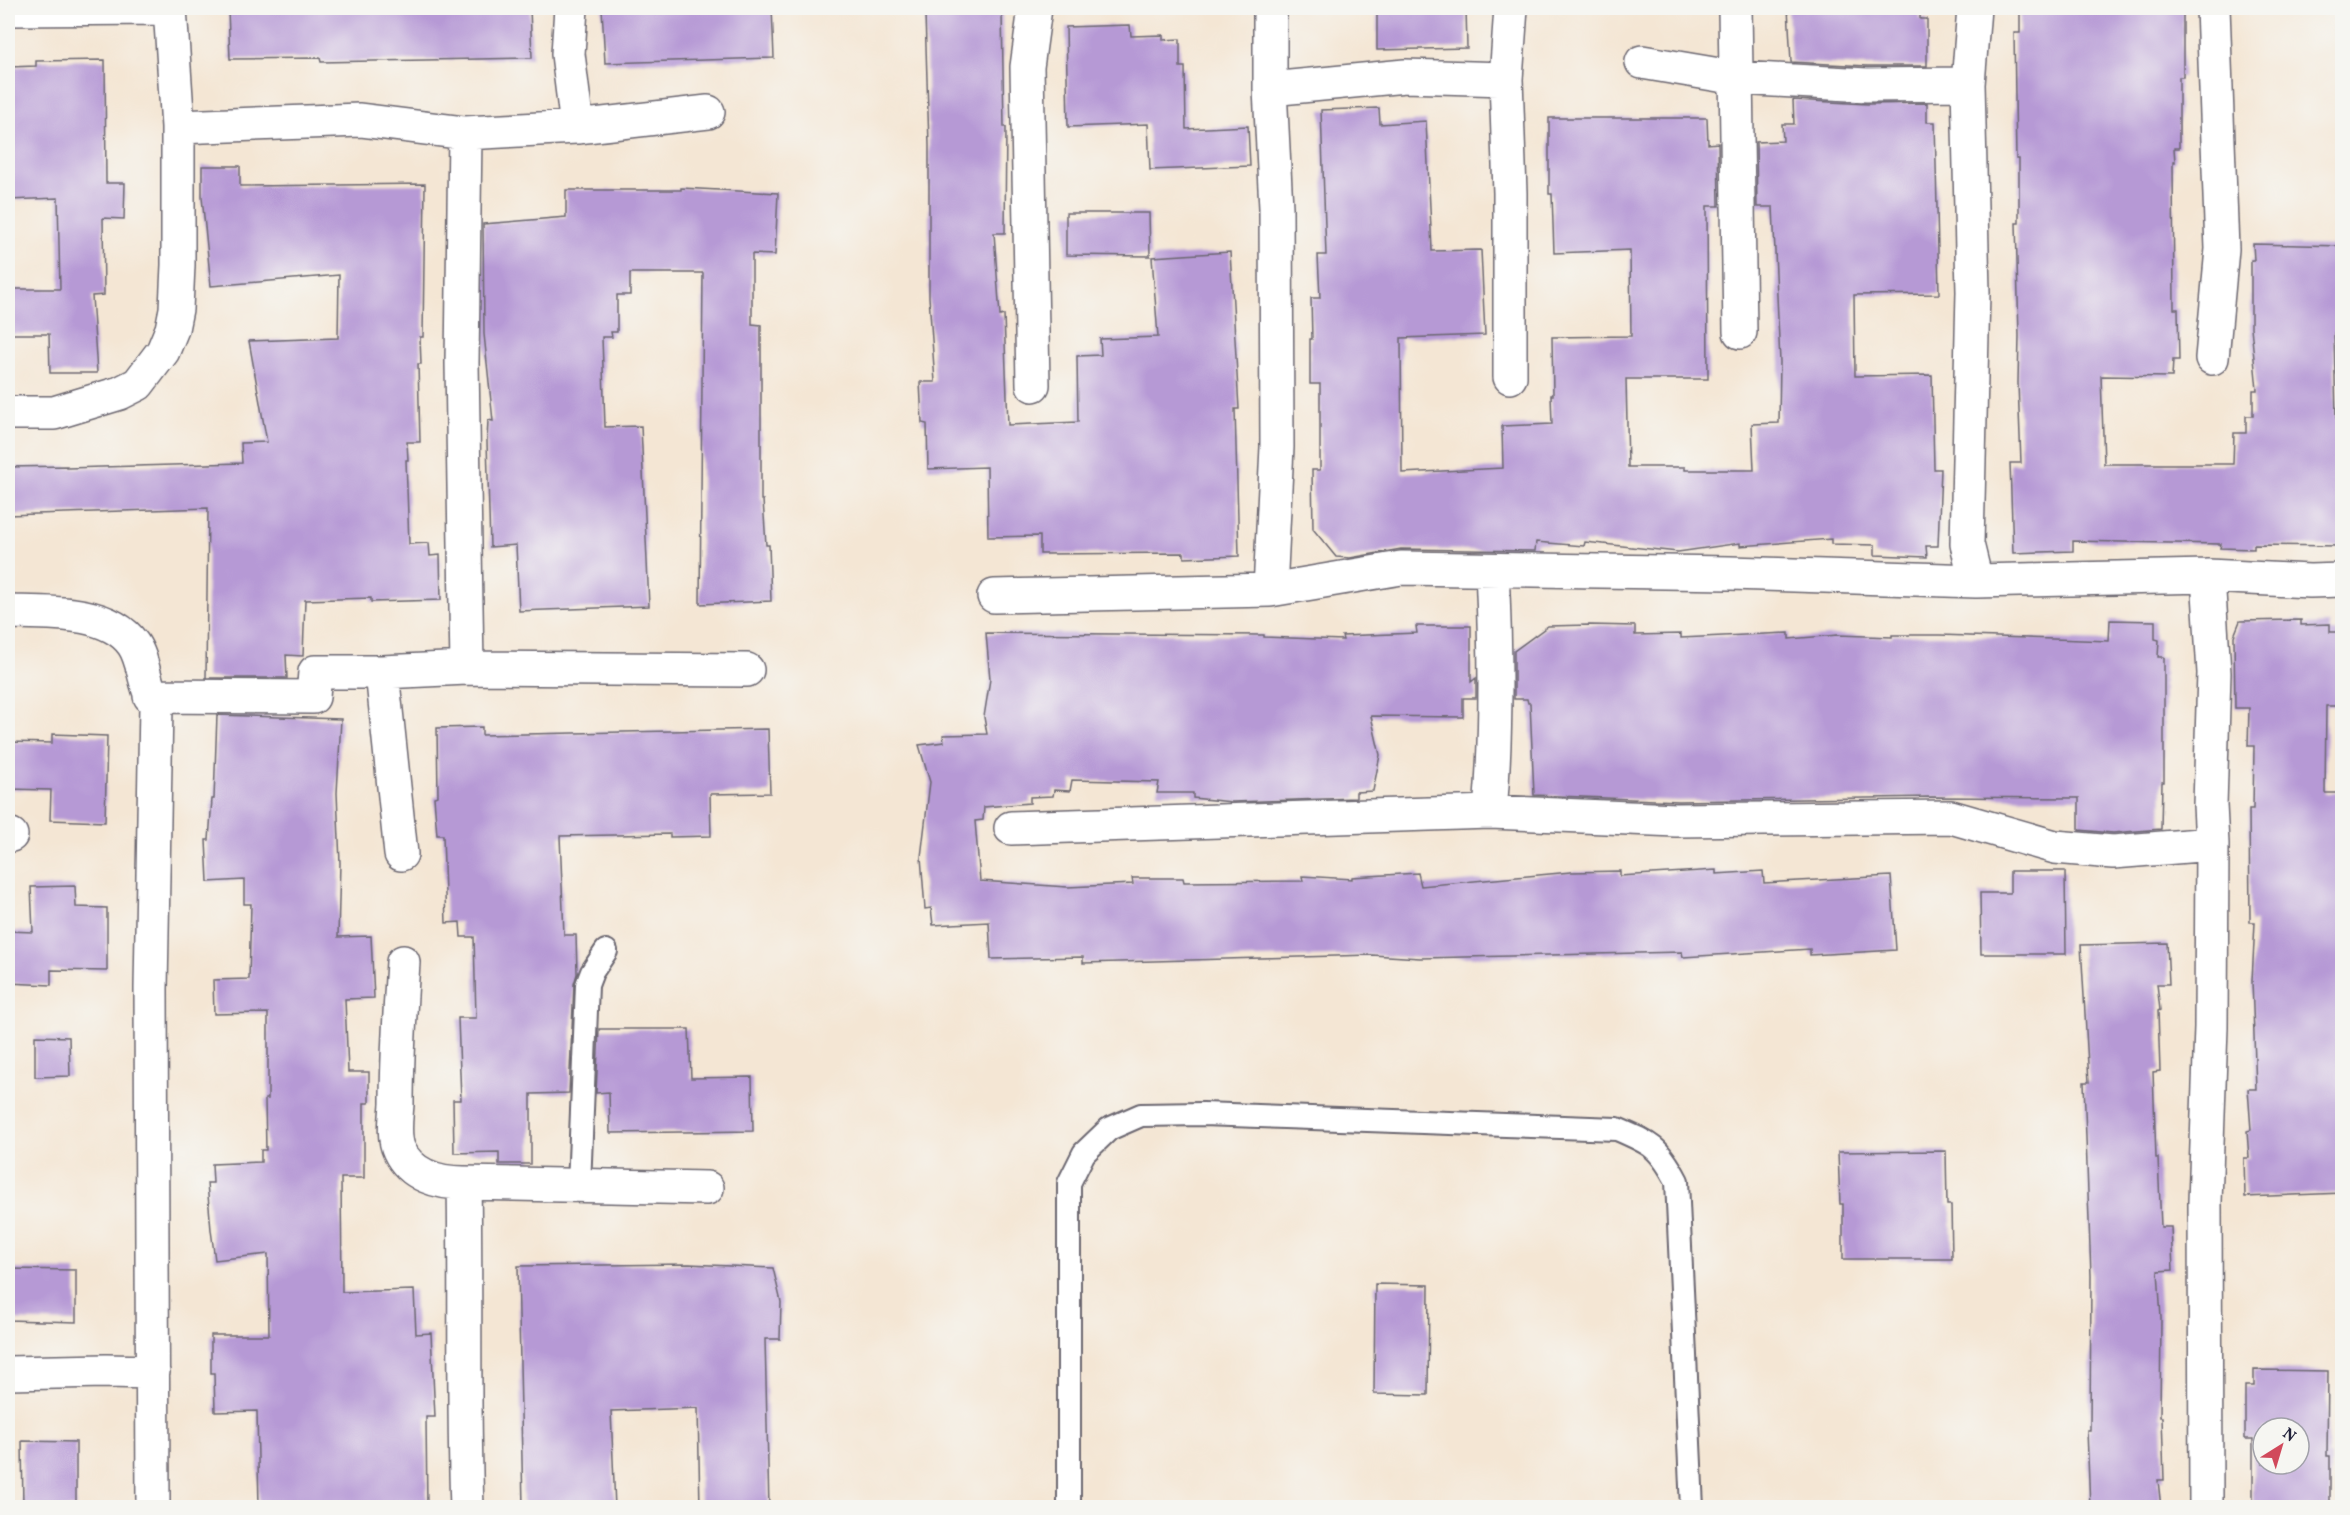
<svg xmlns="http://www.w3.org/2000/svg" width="2350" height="1515" font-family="Vollkorn,serif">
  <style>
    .building { fill: #b699d5; fill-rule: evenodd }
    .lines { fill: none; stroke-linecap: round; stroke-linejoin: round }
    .lane-casing { stroke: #6c6771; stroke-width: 26 }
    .street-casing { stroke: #6c6771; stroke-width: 36 }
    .lane { stroke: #fff; stroke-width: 22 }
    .street { stroke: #fff; stroke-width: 33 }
  </style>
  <rect width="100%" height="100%" fill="#f6f6f2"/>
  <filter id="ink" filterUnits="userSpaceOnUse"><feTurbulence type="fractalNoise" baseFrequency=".0167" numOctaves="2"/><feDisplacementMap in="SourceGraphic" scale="12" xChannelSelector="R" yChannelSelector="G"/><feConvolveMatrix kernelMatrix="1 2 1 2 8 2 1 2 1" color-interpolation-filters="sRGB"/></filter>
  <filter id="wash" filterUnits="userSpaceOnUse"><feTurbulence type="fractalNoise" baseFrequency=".008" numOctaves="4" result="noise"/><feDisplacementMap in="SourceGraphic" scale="24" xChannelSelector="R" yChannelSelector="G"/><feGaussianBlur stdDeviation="1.35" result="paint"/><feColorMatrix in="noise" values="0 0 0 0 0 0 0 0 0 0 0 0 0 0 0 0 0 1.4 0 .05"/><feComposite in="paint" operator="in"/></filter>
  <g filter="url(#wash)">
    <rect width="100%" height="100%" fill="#f4e6d4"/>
    <g id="blocks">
      <!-- building -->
      <path class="building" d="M 342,8 L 530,8 L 532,58 L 321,62 L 320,58 L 230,59 L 228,10 Z
        M 602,8 L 772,8 L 774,58 L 605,63 Z
        M 928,8 L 994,8 L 994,12 L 1002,12 L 1004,127 L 1006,127 L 1005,233 L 994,233 L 1000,316 L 1004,315 L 1008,425 L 1078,422 L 1077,356 L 1101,355 L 1100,339 L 1158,337 L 1152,257 L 1230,252 L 1239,409 L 1235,409 L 1239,556 L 1184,558 L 1184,553 L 1040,554 L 1040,536 L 988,537 L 987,467 L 928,469 L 927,424 L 922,423 L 920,382 L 935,382 L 929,297 L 929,145 L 925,14 L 928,15 Z
        M 1377,8 L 1466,8 L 1467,48 L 1377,50 Z
        M 1788,8 L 1920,8 L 1920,19 L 1927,19 L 1927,66 L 1867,66 L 1791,62 Z
        M 2020,8 L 2183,8 L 2183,77 L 2179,77 L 2179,148 L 2174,148 L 2175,162 L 2173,162 L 2174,309 L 2178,309 L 2179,360 L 2173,360 L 2172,377 L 2101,376 L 2104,464 L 2233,464 L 2234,433 L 2246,433 L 2246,416 L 2253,416 L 2253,390 L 2257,390 L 2251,327 L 2251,260 L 2254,260 L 2253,244 L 2343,246 L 2343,333 L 2334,333 L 2336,418 L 2343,418 L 2342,546 L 2254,545 L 2254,549 L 2220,548 L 2221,544 L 2073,541 L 2073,551 L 2013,553 L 2010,463 L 2021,463 L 2018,383 L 2019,336 L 2016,223 L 2019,223 L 2019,159 L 2016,159 L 2014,33 L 2020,33 Z
        M 1130,25 L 1131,36 L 1163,35 L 1163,40 L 1180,39 L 1180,67 L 1185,67 L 1186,129 L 1248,126 L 1250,166 L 1150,170 L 1148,124 L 1068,127 L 1066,27 Z
        M 105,60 L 106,183 L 125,183 L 124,219 L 103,218 L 104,295 L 92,296 L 97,373 L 50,373 L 49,334 L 8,334 L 8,289 L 60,289 L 58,198 L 8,200 L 8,67 L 36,66 L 36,61 Z
        M 1793,100 L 1867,104 L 1927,103 L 1927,122 L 1935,122 L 1939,294 L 1854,295 L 1855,376 L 1932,375 L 1934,469 L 1941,469 L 1938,546 L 1926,546 L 1927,557 L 1875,555 L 1875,545 L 1831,544 L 1831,539 L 1740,546 L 1740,543 L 1678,552 L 1585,542 L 1584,546 L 1536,542 L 1535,551 L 1401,549 L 1350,558 L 1336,557 L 1313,529 L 1312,470 L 1320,470 L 1320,384 L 1310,384 L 1310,339 L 1312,339 L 1311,298 L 1320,298 L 1318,255 L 1326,255 L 1321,110 L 1379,108 L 1380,124 L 1426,121 L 1432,251 L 1481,250 L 1485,335 L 1401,338 L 1402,473 L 1503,468 L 1502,426 L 1552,424 L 1551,395 L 1553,395 L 1552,337 L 1631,336 L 1630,250 L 1554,253 L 1552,194 L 1549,194 L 1549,118 L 1707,118 L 1708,144 L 1718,143 L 1719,206 L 1707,206 L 1708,379 L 1626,379 L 1628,467 L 1685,467 L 1685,470 L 1754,470 L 1752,424 L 1779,423 L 1780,362 L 1773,207 L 1757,207 L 1756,142 L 1783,141 L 1782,124 L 1794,124 Z
        M 202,166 L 240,166 L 240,186 L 425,184 L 423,337 L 420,337 L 421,364 L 418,364 L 420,442 L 407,442 L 408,460 L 406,460 L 409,544 L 429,543 L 430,556 L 440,555 L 441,600 L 371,602 L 371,598 L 305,600 L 303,656 L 286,655 L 287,678 L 206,678 L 208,508 L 8,515 L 8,467 L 67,466 L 67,468 L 242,463 L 241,443 L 267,442 L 249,341 L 338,338 L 339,275 L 211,286 L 202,197 Z
        M 681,188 L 778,193 L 775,255 L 752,254 L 752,324 L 761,325 L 761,500 L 763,500 L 766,545 L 769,545 L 771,601 L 700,604 L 703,273 L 630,273 L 630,295 L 617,295 L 617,332 L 611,332 L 612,337 L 602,337 L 605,427 L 641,426 L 649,606 L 519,611 L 516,545 L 490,547 L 487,441 L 488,420 L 493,421 L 484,334 L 483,224 L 566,217 L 566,190 L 681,190 Z
        M 1066,213 L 1149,213 L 1150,256 L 1066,255 Z
        M 2110,620 L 2155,621 L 2155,639 L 2159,640 L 2158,657 L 2164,657 L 2164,782 L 2162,782 L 2161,829 L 2113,833 L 2079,830 L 2079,798 L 1932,797 L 1679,801 L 1534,795 L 1530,703 L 1528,703 L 1527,699 L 1514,699 L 1514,651 L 1548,626 L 1590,625 L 1635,626 L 1635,635 L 1681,634 L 1681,638 L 1789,633 L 1789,639 L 1838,635 L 1892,637 L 1892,635 L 1940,635 L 2109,641 Z
        M 2301,620 L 2301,625 L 2330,624 L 2330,632 L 2343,632 L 2343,706 L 2326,706 L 2325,793 L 2343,793 L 2343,1193 L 2245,1197 L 2244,1158 L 2249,1158 L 2247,1131 L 2251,1130 L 2248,1089 L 2256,1089 L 2252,981 L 2255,922 L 2250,922 L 2249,809 L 2253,809 L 2254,746 L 2248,746 L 2249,708 L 2235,708 L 2234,636 L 2240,621 Z
        M 1416,626 L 1471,626 L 1471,682 L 1476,678 L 1476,698 L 1463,698 L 1463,717 L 1371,716 L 1380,755 L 1373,791 L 1356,792 L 1356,798 L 1232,802 L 1193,798 L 1193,793 L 1157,793 L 1159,782 L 1072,780 L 1070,791 L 1054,790 L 1053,796 L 1030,797 L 1030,803 L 984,807 L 983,820 L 975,821 L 980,881 L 1067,887 L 1133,884 L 1132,878 L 1183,878 L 1184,882 L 1303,881 L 1302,876 L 1352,879 L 1352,877 L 1418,873 L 1421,886 L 1571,872 L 1620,871 L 1620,876 L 1716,870 L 1716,874 L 1763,871 L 1764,883 L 1891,876 L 1896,950 L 1810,955 L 1810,949 L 1683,957 L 1682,952 L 1420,958 L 1372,955 L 1083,963 L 1083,957 L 991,959 L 989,922 L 933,925 L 931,908 L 925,909 L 921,857 L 930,782 L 919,745 L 944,742 L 943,735 L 987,734 L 984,717 L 990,679 L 986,633 L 1264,635 L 1264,637 L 1343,640 L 1342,636 L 1417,633 Z
        M 217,715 L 341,719 L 337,793 L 340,863 L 338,937 L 371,936 L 374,998 L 345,999 L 348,1072 L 369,1072 L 369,1103 L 364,1103 L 364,1178 L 341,1178 L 342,1292 L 414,1290 L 416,1334 L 431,1333 L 435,1417 L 426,1417 L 427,1508 L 259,1508 L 257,1411 L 215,1412 L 214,1373 L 211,1373 L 211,1335 L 269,1335 L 268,1254 L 215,1260 L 211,1230 L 207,1183 L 213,1183 L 212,1164 L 261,1162 L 261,1150 L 266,1150 L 265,1099 L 268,1099 L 268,1013 L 214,1014 L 213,980 L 249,979 L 251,904 L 244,904 L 244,880 L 208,882 L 206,840 L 209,840 L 212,799 L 214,799 Z
        M 482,727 L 482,735 L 768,729 L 770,793 L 710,794 L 711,836 L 670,837 L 670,834 L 560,836 L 564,935 L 576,935 L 577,974 L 574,984 L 569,1093 L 531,1094 L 531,1164 L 499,1164 L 499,1152 L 454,1153 L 453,1100 L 461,1100 L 458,1018 L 476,1018 L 474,937 L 461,937 L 460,922 L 446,923 L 443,835 L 437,835 L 434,797 L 438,796 L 437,728 Z
        M 52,734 L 107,736 L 105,822 L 50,820 L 51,790 L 8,789 L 8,742 L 52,743 Z
        M 2010,871 L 2065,871 L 2066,954 L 1981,954 L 1980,893 L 2010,893 Z
        M 75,886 L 76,907 L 107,908 L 107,971 L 51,970 L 51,985 L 8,983 L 8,931 L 33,932 L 31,887 Z
        M 2167,943 L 2169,984 L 2157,984 L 2160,1010 L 2158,1011 L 2160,1071 L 2153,1072 L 2156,1158 L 2158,1158 L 2161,1227 L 2171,1227 L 2173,1270 L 2158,1271 L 2161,1318 L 2160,1417 L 2162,1417 L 2164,1480 L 2158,1480 L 2161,1508 L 2090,1508 L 2087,1430 L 2090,1430 L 2091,1276 L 2084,1082 L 2089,1082 L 2081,945 Z
        M 599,1029 L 689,1029 L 691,1078 L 752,1077 L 753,1131 L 610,1133 L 609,1092 L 596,1093 Z
        M 35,1036 L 69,1037 L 70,1076 L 35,1077 Z
        M 1946,1151 L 1947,1205 L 1951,1205 L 1952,1259 L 1843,1259 L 1843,1204 L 1840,1204 L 1838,1152 Z
        M 689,1264 L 773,1268 L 781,1302 L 780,1339 L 765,1339 L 769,1508 L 700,1508 L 698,1408 L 611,1411 L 615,1508 L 523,1508 L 518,1266 Z
        M 8,1269 L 76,1270 L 76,1322 L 8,1320 Z
        M 1375,1284 L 1429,1285 L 1428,1395 L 1374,1394 Z
        M 2254,1370 L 2328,1371 L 2327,1456 L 2330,1456 L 2330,1508 L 2253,1508 L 2253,1439 L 2245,1439 L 2245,1386 L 2254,1386 ZM 2263,1428 L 2299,1428 L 2299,1464 L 2263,1464 Z
        M 22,1441 L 76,1442 L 76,1508 L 23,1508 Z"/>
    </g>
  </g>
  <g filter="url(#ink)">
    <use href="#blocks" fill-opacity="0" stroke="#6c6771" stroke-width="1.5"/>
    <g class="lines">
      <!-- lane casing -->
      <g class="lane-casing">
        <path id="lane" d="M 579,1186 L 587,985 L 592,972 L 606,951
          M 1069,1508 L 1069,1183 L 1084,1153 L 1109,1129 L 1141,1115 L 1203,1114 L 1617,1129 C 1652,1144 1659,1147 1677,1181 L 1692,1508"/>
      </g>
      <!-- street casing -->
      <g class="street-casing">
        <path id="street" d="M 571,8 L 568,54 L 577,127
          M 1735,8 L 1740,332
          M 1974,8 L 1968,84 L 1973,292 L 1967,544 L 1976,581
          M 8,9 L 168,8
          M 1642,62 L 1737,78 L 1867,85 L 1968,84
          M 1270,89 L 1405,76 L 1506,79
          M 178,127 L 360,120 L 465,133 L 577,127 L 708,112
          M 465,133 L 462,363 L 467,668 L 747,670
          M 2212,358 L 2222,249 L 2213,8
          M 1510,377 L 1510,193 L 1506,79 L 1511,8
          M 1033,385 L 1027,67 L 1035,8
          M 8,413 L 54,413 L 120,393 L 138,384 L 163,351 L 172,329 L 176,309 L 178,265 L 178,127 L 170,8
          M 1270,590 L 1277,447 L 1276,208 L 1270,89 L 1270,8
          M 994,596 L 1270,590 L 1401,568 L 1730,573 L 1976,581 L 2208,576 L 2310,581 L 2342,580
          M 8,612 C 46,613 108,609 133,644 C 144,659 144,687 156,705 L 151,989 L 153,1508
          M 382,672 L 401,854
          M 150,696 L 313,697 L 315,672 L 382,672 L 467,668
          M 1490,812 C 1497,731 1496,652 1492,571
          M 1011,828 L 1490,812 L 1676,820 L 1951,817 L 2055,847 L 2113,852 L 2212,844
          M 8,835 L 11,835
          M 403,962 C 400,1010 397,1057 397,1104 C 396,1119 393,1137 399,1150 C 411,1176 439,1183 464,1183 C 466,1291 463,1399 467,1508
          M 464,1183 L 707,1188
          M 8,1373 L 106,1371 L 153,1372
          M 2206,1508 L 2205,1202 L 2211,1027 L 2212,844 L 2210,805 L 2214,673 L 2208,576"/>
      </g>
      <!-- lane -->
      <use href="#lane" class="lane"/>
      <!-- street -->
      <use href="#street" class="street"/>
    </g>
  </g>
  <!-- margin -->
  <rect width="2350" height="1515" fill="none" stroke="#f6f6f2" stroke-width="30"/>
  <!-- north arrow -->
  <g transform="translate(2281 1446) rotate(37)"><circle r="28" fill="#f6f6f2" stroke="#a1a1a9" stroke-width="1.5"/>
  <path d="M0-4.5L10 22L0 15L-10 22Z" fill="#d1495b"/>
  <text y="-9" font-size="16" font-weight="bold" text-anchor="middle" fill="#22223b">N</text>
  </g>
</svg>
